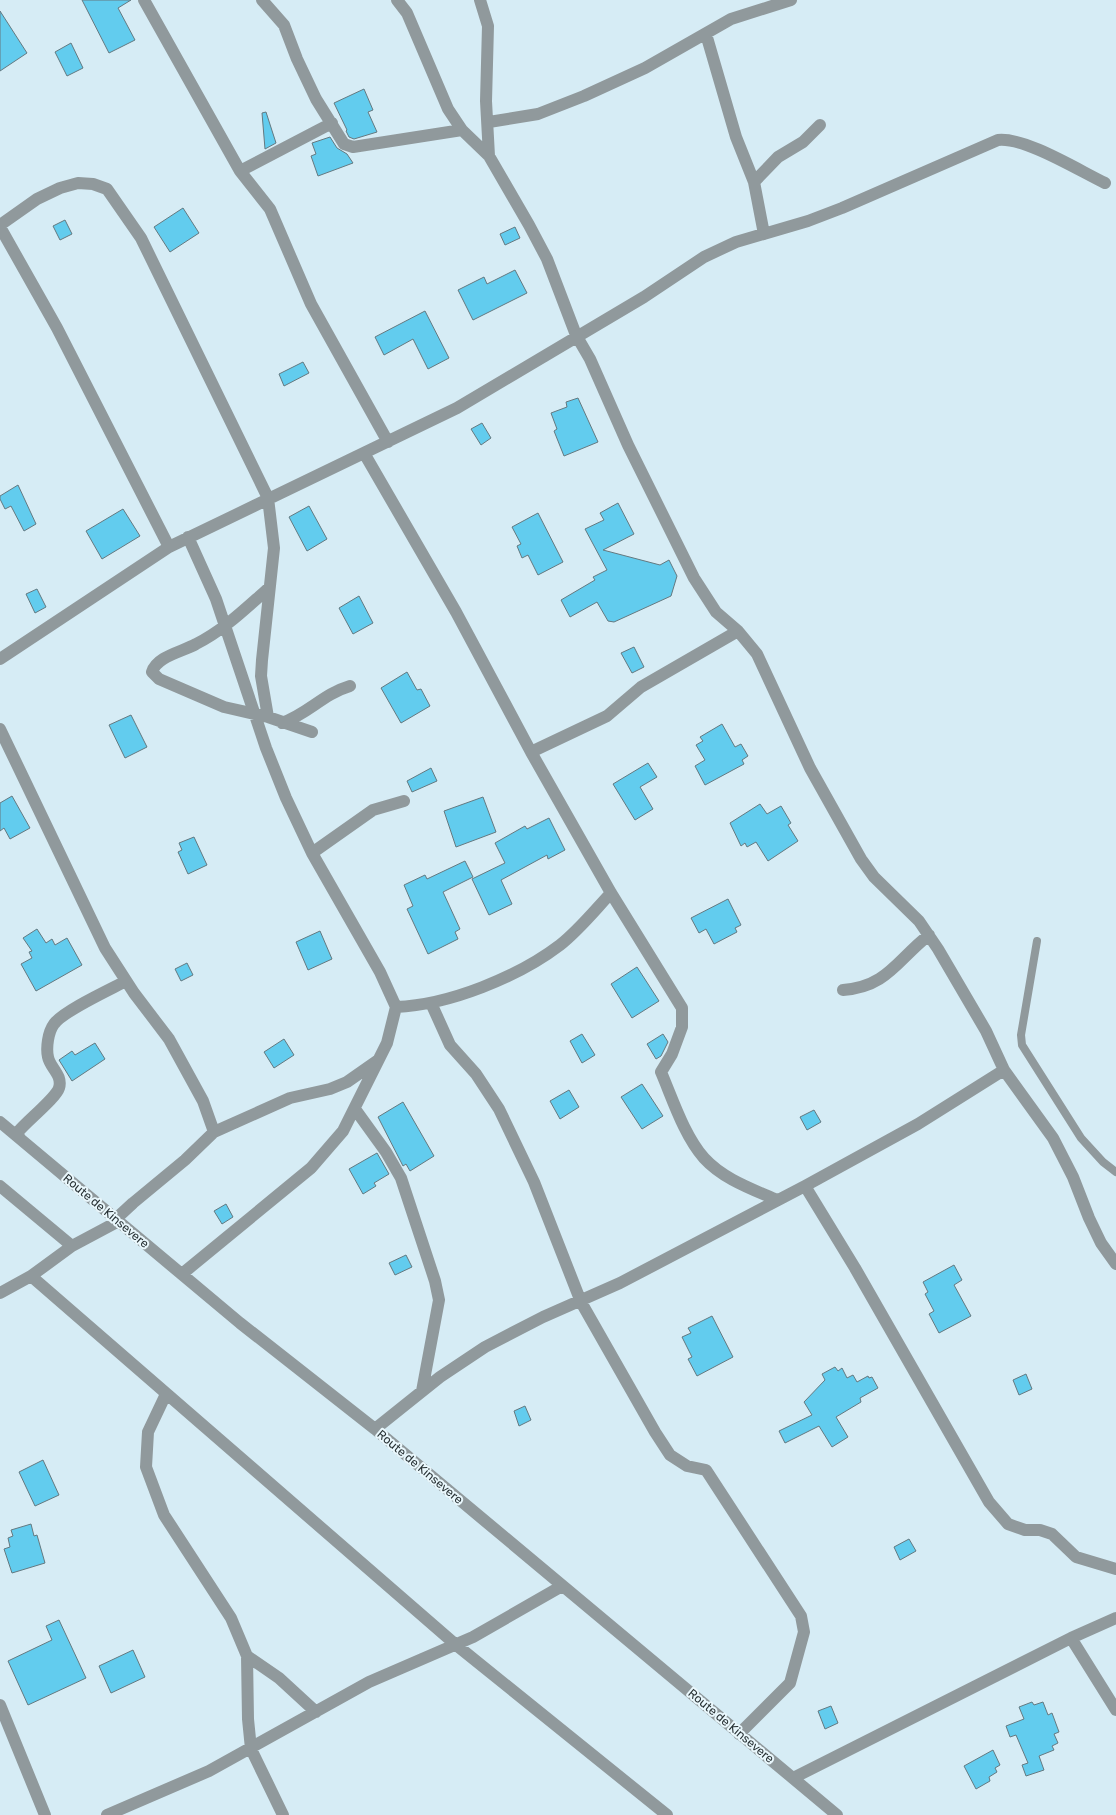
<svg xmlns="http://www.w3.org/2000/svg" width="1116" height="1815" font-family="Rubik,sans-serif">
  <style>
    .building { fill: #62ccee; stroke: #647980 }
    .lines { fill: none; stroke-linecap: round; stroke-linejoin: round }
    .lane { stroke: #90999c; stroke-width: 8 }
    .street { stroke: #90999c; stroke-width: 12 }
    .labels { text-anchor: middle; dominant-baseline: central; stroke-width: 4; stroke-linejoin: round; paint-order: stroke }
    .street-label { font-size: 12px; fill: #273033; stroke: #eaf8fd }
  </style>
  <rect width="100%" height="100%" fill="#d6ecf5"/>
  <!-- building -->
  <path class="building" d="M 82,0 L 131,0 L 118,8 L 135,40 L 109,53 Z
    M 0,11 L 27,53 L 0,71 Z
    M 71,43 L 83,68 L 67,76 L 55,52 Z
    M 364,89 L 373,110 L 368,112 L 377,132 L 354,139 L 349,137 L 346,131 L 347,130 L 334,103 Z
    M 266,112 L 276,143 L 265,149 L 262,113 Z
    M 330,137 L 337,148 L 347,154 L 353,163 L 318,176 L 311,156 L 316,154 L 312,143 Z
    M 183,208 L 199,233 L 170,252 L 154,227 Z
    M 65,220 L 72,234 L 60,240 L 53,226 Z
    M 515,227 L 520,238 L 505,245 L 500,234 Z
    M 515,270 L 527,293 L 473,320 L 458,290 L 484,277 L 487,284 Z
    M 425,311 L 449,358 L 428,369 L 413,339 L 384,355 L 375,337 Z
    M 303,362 L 309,373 L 284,386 L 279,374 Z
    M 578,398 L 598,442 L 564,456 L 554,431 L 557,429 L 551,413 L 567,407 L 566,402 Z
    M 482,423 L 491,438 L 481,445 L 471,429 Z
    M 18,485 L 36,524 L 24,531 L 11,506 L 5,509 L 0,499 L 0,496 Z
    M 618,503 L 634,534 L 603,550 L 660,565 L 669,560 L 677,576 L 671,596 L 614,622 L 608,621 L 597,602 L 570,617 L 561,600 L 595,580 L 593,577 L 607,570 L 585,529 L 604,520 L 600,513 Z
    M 309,506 L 327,539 L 307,551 L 289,517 Z
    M 123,509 L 140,536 L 102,559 L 86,531 Z
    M 538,513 L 563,562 L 538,575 L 528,555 L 522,558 L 517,546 L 521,544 L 512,527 Z
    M 37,589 L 46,607 L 35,613 L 26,594 Z
    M 359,596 L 373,623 L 353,634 L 339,608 Z
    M 634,647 L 644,667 L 632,673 L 621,653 Z
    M 407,672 L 417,690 L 421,689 L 430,706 L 401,723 L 381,688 Z
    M 131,715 L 147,747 L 125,758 L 109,725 Z
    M 722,724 L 735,747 L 741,744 L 748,756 L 742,760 L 744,764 L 705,785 L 695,766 L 705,760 L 696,745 L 703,741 L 700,737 Z
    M 648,763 L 657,777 L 640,787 L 653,809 L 635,820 L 613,784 Z
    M 431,768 L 437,781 L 412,792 L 407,781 Z
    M 12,796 L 30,828 L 10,839 L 4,828 L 0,831 L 0,803 Z
    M 483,797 L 496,832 L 456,847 L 444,811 Z
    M 760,804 L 767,814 L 781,806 L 791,823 L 788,825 L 798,841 L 768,861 L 756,842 L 747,847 L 745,843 L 741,846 L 730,823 Z
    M 549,818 L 565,850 L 548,859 L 547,855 L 501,880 L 512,904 L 489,915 L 472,879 L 505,863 L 495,843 L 525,826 L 527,829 Z
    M 194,837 L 207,865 L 188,874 L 178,852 L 182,850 L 179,843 Z
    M 465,861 L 473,877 L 443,892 L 460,929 L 455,932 L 458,939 L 428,954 L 407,909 L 413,906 L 404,885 L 425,875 L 427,879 Z
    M 728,899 L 741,925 L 735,928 L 737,932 L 714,944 L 706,929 L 699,933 L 691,918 Z
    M 37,929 L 46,943 L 52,939 L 55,945 L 67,938 L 82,965 L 36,991 L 21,964 L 32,958 L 29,952 L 32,951 L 23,938 Z
    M 320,931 L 332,959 L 308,970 L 296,942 Z
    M 187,963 L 193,975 L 181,981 L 175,969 Z
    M 637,967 L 659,1001 L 632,1018 L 611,984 Z
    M 582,1034 L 595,1055 L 582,1063 L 570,1041 Z
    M 663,1034 L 668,1042 L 661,1056 L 656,1059 L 647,1044 Z
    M 284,1039 L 294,1055 L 274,1068 L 264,1052 Z
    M 95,1043 L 105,1059 L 72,1081 L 59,1060 L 72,1051 L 75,1055 Z
    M 642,1084 L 663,1116 L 642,1129 L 621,1097 Z
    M 569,1090 L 579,1107 L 560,1119 L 550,1101 Z
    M 403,1102 L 434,1156 L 410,1171 L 406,1164 L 403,1166 L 378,1117 Z
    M 814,1110 L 821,1122 L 807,1130 L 800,1117 Z
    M 377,1153 L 389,1174 L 374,1183 L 376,1186 L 363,1194 L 349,1169 Z
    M 226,1204 L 233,1217 L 222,1224 L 214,1211 Z
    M 406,1255 L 412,1267 L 395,1275 L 389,1263 Z
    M 954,1265 L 962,1280 L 954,1285 L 971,1316 L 939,1333 L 929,1314 L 934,1311 L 925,1294 L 928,1292 L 923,1282 Z
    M 712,1316 L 733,1357 L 697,1376 L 688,1359 L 692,1357 L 682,1337 L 691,1333 L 688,1328 Z
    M 835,1367 L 838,1371 L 842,1368 L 847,1378 L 853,1375 L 857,1382 L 868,1376 L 869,1378 L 872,1377 L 878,1388 L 860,1398 L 861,1402 L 836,1417 L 848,1437 L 832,1447 L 819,1426 L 785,1443 L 779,1431 L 812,1415 L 804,1402 L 825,1380 L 822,1374 Z
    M 1026,1374 L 1032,1389 L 1019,1395 L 1013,1380 Z
    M 525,1406 L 531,1420 L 519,1426 L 514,1411 Z
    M 43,1460 L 59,1495 L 35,1506 L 19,1472 Z
    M 31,1524 L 34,1536 L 37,1535 L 45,1563 L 12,1573 L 4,1549 L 10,1547 L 8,1538 L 13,1536 L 11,1530 Z
    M 909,1539 L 916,1551 L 900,1560 L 894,1547 Z
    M 59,1620 L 86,1678 L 28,1705 L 8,1661 L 52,1640 L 46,1626 Z
    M 133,1650 L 145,1677 L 111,1693 L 99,1666 Z
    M 1032,1702 L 1034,1705 L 1043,1702 L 1048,1715 L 1052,1713 L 1059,1732 L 1054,1734 L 1058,1743 L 1052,1746 L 1054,1750 L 1039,1756 L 1044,1770 L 1026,1776 L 1022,1765 L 1028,1763 L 1016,1735 L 1010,1737 L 1006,1726 L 1024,1719 L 1019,1707 Z
    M 831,1706 L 838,1723 L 825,1729 L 818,1711 Z
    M 993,1750 L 1000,1765 L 995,1768 L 997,1772 L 989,1777 L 990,1781 L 976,1789 L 964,1766 Z"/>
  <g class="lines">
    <!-- lane -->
    <path class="lane" d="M 1037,941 L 1021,1035 L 1022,1045 L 1081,1138 L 1103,1162 L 1116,1172"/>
    <!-- street -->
    <path class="street" d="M 144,0 L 240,171 L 332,123
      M 262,0 L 284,25 L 297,59 L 316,99 L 344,144 L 353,147 L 462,130
      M 397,0 L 407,13 L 448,109 L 462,130 L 489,156 L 529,225 L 547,259 L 576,335 L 590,359 L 628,445 L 694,578 L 716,612 L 738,631 L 757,654 L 810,768 L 861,859 L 874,877 L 919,921 L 938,949 L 986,1031 L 1004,1070 L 1053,1138 L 1073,1177 L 1089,1218 L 1101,1243 L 1116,1264
      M 480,0 L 488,26 L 486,101 L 489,156
      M 706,34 L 736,137 L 754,182 L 764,234
      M 489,122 L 538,114 L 584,96 L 645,68 L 731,19 L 791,0
      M 240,171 L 270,209 L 311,304 L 388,442
      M 754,182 L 778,157 L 803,142 L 820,125
      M 0,225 L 37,199 L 60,188 L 78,183 L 93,184 L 107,189 L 141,238 L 268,498 L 274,548 L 262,660 L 261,676 L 268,717
      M 0,227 L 57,328 L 169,547
      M 364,453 L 456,612 L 531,752 L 611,893 L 682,1008 L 682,1027 L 672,1054 L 661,1072 C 673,1100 684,1135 704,1158 C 723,1179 752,1189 777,1200
      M 269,588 C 246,608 224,630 196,644 C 182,652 157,656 152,672 L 159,679 L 224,707 L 268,717 L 312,732
      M 0,659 L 169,547 L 457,408 L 644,297 L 704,257 L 736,242 L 808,221 L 842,208 L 998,140 C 1025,137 1078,170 1105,183
      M 282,723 C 308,714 323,694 350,686
      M 0,729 L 105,948 L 134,993 L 169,1039 L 203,1101 L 214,1132
      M 531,752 L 607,716 L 641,687 L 738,631
      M 312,853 L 373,810 L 404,801
      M 843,990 C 887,987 897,960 929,935
      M 431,1003 L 450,1045 L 476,1074 L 499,1109 L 534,1182 L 581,1302 L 655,1432 L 670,1455 L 687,1466 L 706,1470 L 801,1616 L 804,1632 L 790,1683 L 739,1734
      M 396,1007 C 449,1005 518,977 560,945 C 579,930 595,910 611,893
      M 355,1109 L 386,1152 L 401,1178 L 435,1281 L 439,1300 L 422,1391
      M 0,1122 L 240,1323 L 375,1429 L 837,1815
      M 19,1137 L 18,1132 C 27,1121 56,1098 59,1088 C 63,1075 50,1068 48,1057 C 46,1048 48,1032 54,1024 C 63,1011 111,989 126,981
      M 0,1186 L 72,1246
      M 805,1186 L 855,1268 L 989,1502 L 1008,1524 L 1025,1530 L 1040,1530 L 1052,1534 L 1076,1557 L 1116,1569
      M 182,1274 L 311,1168 L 343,1131 L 387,1043 L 396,1007 L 380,972 L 312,853 L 286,798 L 266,748 L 216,599 L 188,537
      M 31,1276 L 455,1644 L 667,1815
      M 0,1293 L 31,1276 L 72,1246 L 117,1222 L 120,1215 L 133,1203 L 185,1160 L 214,1132 L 290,1098 L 330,1089 L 347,1082 L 377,1061
      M 166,1394 L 148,1432 L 146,1467 L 164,1515 L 231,1618 L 247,1656 L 248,1719 L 251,1749 L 283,1815
      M 375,1429 L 440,1377 L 485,1347 L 543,1317 L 620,1283 L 805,1186 L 918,1124 L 1004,1070
      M 1071,1638 L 1116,1710
      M 247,1656 L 279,1678 L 316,1712
      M 0,1705 L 45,1815
      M 793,1778 L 1071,1638 L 1116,1618
      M 107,1815 L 209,1771 L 369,1682 L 473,1637 L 562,1586"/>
  </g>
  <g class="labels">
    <!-- street labels -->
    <g class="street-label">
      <text transform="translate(106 1211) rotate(40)">Route de Kinsevere</text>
      <text transform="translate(420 1467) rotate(40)">Route de Kinsevere</text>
      <text transform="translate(731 1726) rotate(40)">Route de Kinsevere</text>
    </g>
  </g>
</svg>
